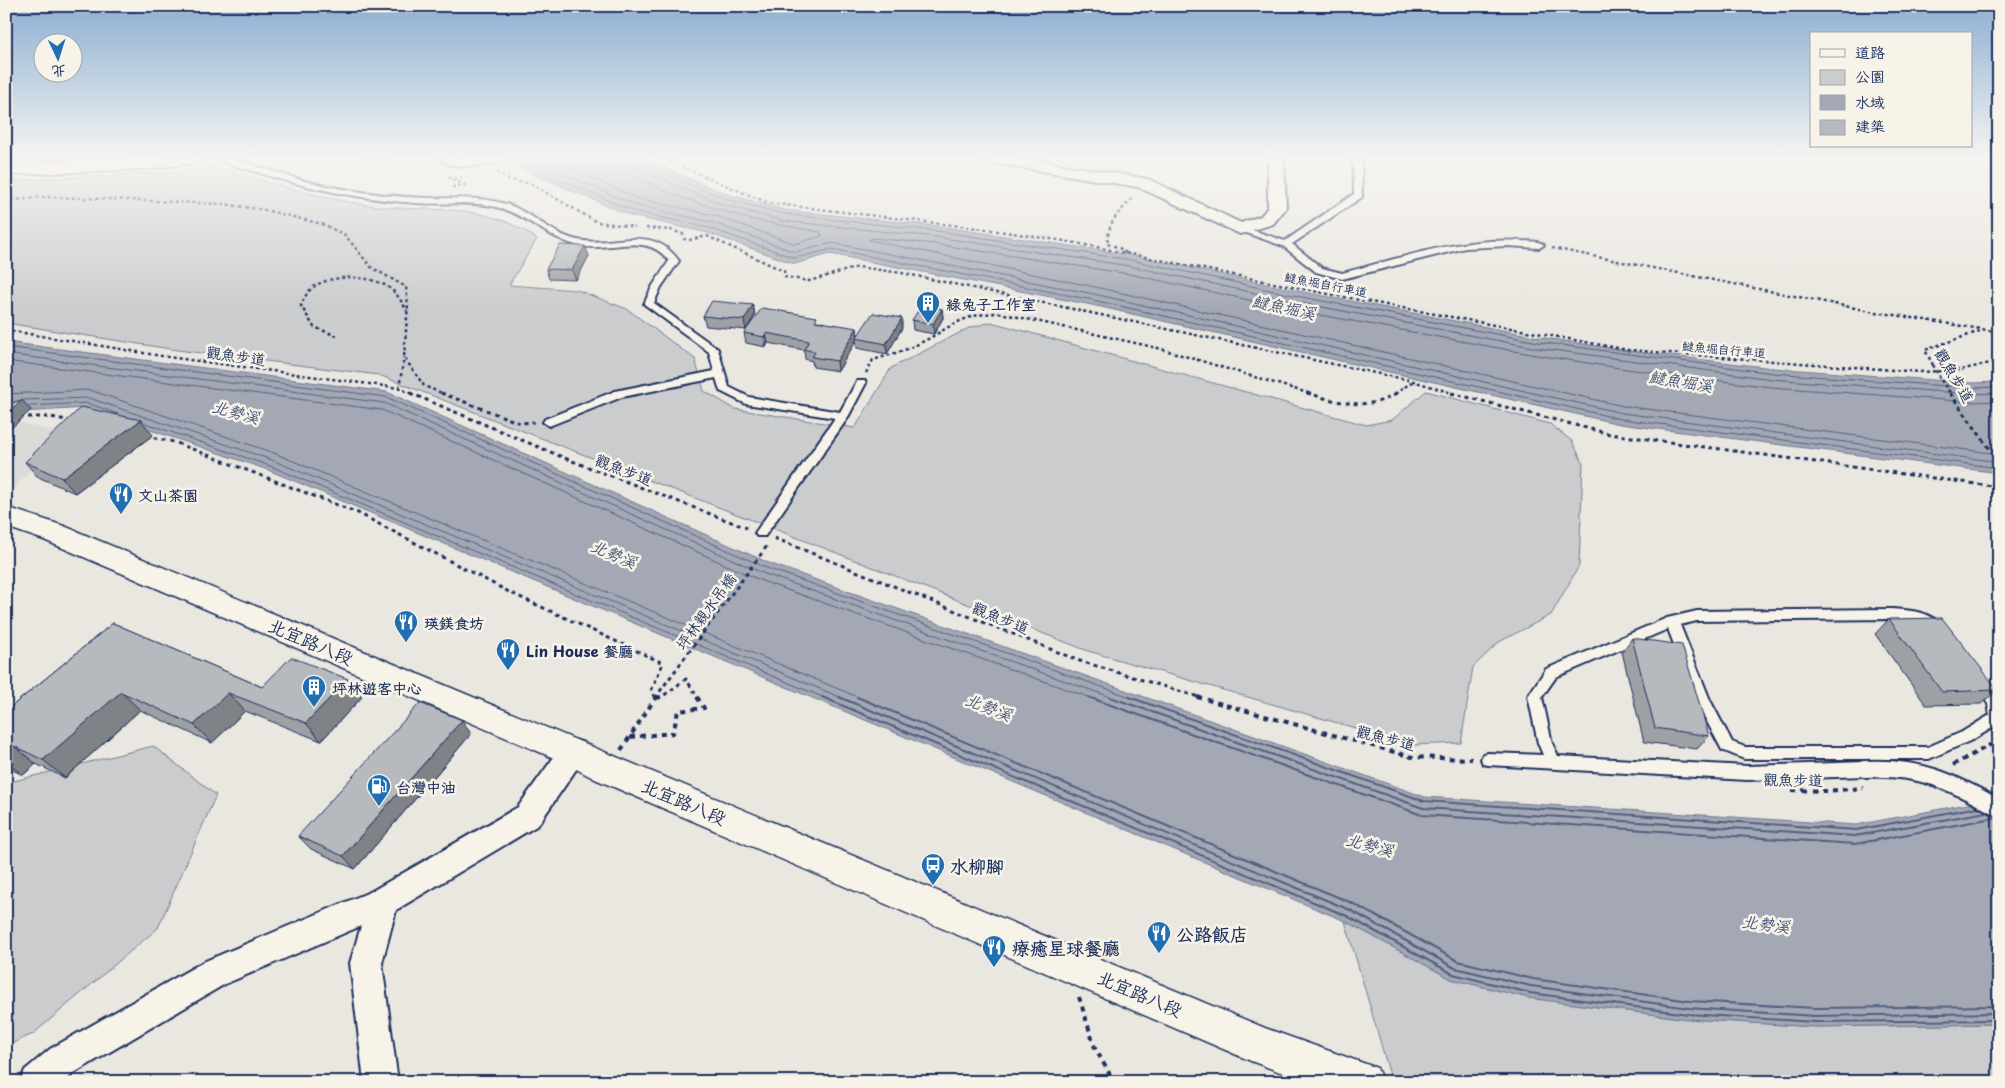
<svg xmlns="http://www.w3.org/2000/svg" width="2005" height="1088" font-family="'Playpen Sans','LXGW WenKai TC',sans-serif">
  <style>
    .built { fill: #dadad6 }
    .green { fill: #cbcccd; stroke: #737e96 }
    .water { fill: #a3a8b4; stroke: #6d7892 }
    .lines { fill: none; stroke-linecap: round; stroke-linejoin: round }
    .shore-far1 { stroke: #515f80; stroke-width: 1 }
    .shore { stroke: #515f80; stroke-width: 2 }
    .service-casing { stroke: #1b2f5e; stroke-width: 4 }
    .minor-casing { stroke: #1b2f5e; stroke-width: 4 }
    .primary-casing { stroke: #1b2f5e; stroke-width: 3 }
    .path-far2 { stroke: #1b2f5e; stroke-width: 2.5; stroke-dasharray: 3 3; stroke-linecap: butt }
    .path-far1 { stroke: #1b2f5e; stroke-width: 3; stroke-dasharray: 4 4; stroke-linecap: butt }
    .path { stroke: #1b2f5e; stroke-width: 4; stroke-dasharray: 5 5; stroke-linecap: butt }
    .service { fill: #f7f3e8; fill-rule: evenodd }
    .minor { fill: #f7f3e8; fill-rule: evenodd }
    .primary { fill: #f7f3e8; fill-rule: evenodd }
    .service-bridge-casing { stroke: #1b2f5e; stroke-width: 20; stroke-linecap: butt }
    .path-bridge { stroke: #1b2f5e; stroke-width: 2.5; stroke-dasharray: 3 3; stroke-linecap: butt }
    .service-bridge { stroke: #f7f3e8; stroke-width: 16 }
    .wall { fill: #9da0a4; stroke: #1b2f5e }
    .shaded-wall { fill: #7f8286; stroke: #1b2f5e }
    .building { fill: #b6babf; stroke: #1b2f5e }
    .labels { text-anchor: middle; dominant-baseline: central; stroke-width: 5; stroke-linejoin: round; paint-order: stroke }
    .far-street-label { font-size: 12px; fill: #1b2f5e; stroke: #f7f3e8 }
    .poi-label { font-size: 15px; font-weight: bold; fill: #1b2f5e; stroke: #f7f3e8; text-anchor: start }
    .street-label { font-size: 15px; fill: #1b2f5e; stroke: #f7f3e8 }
    .water-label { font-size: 16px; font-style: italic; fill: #445378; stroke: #f7f3e8 }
    .near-street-label { font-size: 18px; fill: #1b2f5e; stroke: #f7f3e8 }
    .near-poi-label { font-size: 18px; font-weight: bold; fill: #1b2f5e; stroke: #f7f3e8; text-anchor: start }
  </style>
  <rect width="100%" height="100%" fill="#eae7e0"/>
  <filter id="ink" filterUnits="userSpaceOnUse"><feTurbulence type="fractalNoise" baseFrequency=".02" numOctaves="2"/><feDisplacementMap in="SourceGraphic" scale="10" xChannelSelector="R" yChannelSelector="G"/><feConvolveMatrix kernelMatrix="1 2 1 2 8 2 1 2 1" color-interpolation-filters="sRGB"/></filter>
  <g filter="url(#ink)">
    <!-- built -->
    <path class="built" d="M 14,421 L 66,435 L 6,496 L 6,423 Z"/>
    <!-- green -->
    <path class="green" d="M 6,157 L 190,157 L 113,162 L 6,159 Z
      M 219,167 C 268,182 316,198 367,205 C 431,214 481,199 537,239 L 509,285 L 577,290 L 627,309 L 695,359 L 704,391 L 735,409 L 855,428 L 891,368 L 969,328 L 991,322 L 1366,425 L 1392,420 L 1426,391 L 1550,424 L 1572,441 L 1583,463 L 1579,566 L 1551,615 L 1499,642 L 1473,667 L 1461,743 L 1414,745 L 1088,651 L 379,375 L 177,350 L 6,323 L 6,181 L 193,171 Z
      M 153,746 L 216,795 L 158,928 L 33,1034 L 6,1046 L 6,783 Z
      M 1345,921 L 1451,979 L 1529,998 L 1688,1019 L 1815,1027 L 1999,1024 L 1999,1082 L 1392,1082 Z"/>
    <!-- water -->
    <path class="water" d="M 494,157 L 638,157 L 727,194 L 785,210 L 937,226 L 1132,255 L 1308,293 L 1539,337 L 1629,351 L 1773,368 L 1973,383 L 1999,382 L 1999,473 L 1620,424 L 1092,305 L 830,254 L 795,264 L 708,233 L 631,216 Z
      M 6,342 L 387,392 L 769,563 L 1425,797 L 1856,825 L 1999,798 L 1999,1024 L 1815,1027 L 1688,1019 L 1529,998 L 1451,979 L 1345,921 L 268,470 L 86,408 L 6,413 Z"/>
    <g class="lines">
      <!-- shore-far1 -->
      <path class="shore-far1" d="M 523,157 L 635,205 L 711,222 L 795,252 L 833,243 L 1094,294 L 1622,413 L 1999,462
        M 541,157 L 637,198 L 713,215 L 795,244 L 822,236 L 820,232 L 748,219 L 677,196 L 633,176 L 626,168 L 623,157
        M 631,157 L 633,165 L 643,172 L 724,205 L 783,221 L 936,237 L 1130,266 L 1306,304 L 1537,348 L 1772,379 L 1972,394 L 1999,393
        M 637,157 L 638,162 L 645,166 L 726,199 L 784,214 L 937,231 L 1131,260 L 1307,298 L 1538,342 L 1773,373 L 1972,388 L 1999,387
        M 511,158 L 633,211 L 709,228 L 795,258 L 832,249 L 1093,300 L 1621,419 L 1999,468
        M 6,347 L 386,397 L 767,568 L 1133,698
        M 6,354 L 384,403 L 765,574 L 1113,698
        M 6,361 L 382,410 L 762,581 L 1091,698
        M 6,394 L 90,390 L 274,453 L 860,698
        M 24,400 L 89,398 L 272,460 L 842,698
        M 1999,401 L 1971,402 L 1771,387 L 1626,369 L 1536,355 L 1304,312 L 1129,274 L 935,244 L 872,238 L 869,240 L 1095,287 L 1623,406 L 1999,454
        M 30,406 L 87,403 L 118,414
        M 145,423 L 270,466 L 825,698"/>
      <!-- shore -->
      <path class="shore" d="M 822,697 L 1347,916 L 1453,974 L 1530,993 L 1688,1014 L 1815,1022 L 1999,1020
        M 839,697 L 1350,910 L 1455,968 L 1531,986 L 1689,1008 L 1815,1016 L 1999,1013
        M 857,697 L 1352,903 L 1458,961 L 1533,979 L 1690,1001 L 1815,1008 L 1999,1006
        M 1088,697 L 1422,815 L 1855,844 L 1998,817
        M 1110,697 L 1423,808 L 1855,836 L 1986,812
        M 1129,697 L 1424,801 L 1856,830 L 1978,807"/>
      <!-- service casing -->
      <g class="service-casing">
        <path id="service" d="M 215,157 C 231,156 247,163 262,168 C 285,175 308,183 332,187 C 363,193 395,197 427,198 C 453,199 481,196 506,204 C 531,212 551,234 577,240 C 615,248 651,222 679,261 L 661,287 L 654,303 L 718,349 L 729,387 L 749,397 L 840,412 L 857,381 L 865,381 L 866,383 L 847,419 L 765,536 L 757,536 L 755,533 L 757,530 L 835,418 L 746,404 L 720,391 L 716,378 L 622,397 L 549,426 L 543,422 L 545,419 L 615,391 L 714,371 L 709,352 L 644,304 L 652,287 L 669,261 C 647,231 612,252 581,246 C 548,240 525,212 492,206 C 467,201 441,205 416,203 C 362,199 309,189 257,172 C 245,168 225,165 215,157 Z
          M 1353,157 L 1361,157 L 1362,197 L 1292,244 L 1322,268 L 1342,273 C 1401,258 1460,237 1522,241 C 1529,242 1538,240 1544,245 L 1539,248 L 1508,246 L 1465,248 L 1342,279 L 1316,272 L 1283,246 L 1235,229 L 1240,226 L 1285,241 L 1354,194 Z
          M 1891,609 C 1907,610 1933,611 1942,627 L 1940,631 L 1935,632 L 1910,620 L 1891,619 L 1697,621 L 1680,625 L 1710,700 L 1732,742 L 1745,747 L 1928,747 L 1962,732 L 1990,715 L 1988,704 L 1974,683 L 1976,679 C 1985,676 1996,687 1999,696 C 2001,704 1999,716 1999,724 L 1972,740 L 1929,759 L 1744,759 L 1722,750 L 1696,701 L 1668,629 L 1556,677 L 1542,697 L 1552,743 L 1558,756 L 1747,766 L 1864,762 L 1869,764 L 1871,769 L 1869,774 L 1864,776 L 1747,780 L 1488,765 L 1483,764 L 1481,759 L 1483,754 L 1488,753 L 1543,755 L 1538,743 L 1528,696 L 1546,669 L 1667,618 L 1697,611 Z"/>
      </g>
      <!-- minor casing -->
      <g class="minor-casing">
        <path id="minor" d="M 439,157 L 510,157 L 508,160 C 492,164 450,173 439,157 Z
          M 980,157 L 1015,157 L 1148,179 L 1241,223 L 1261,216 L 1268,207 L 1268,157 L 1284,157 L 1286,208 L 1273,224 L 1240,234 L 1138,187 L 988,162 Z
          M 574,740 L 584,743 L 588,752 L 538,825 L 396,910 L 382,963 L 398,1082 L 364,1082 L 350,963 L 361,926 L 225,984 L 74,1073 L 64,1082 L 20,1082 L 25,1070 L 50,1049 L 203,962 L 372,891 L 518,807 L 564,743 Z"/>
      </g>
      <!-- primary casing -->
      <g class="primary-casing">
        <path id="primary" d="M 155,157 L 203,157 L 201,161 L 194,163 L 150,169 L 6,175 L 6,163 Z
          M 6,507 L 64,526 L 1265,1028 L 1377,1068 L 1383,1082 L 1307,1082 L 1251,1061 L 595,779 L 563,762 L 44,540 L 6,527 Z"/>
      </g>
      <!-- path-far2 -->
      <path class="path-far2" d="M 659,157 L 768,203 L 985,229 L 1071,242 L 1333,295 L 1628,350 L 1920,372 L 1960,370 L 1999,361
        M 497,172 L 509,180 L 531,184 L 597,222 L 635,227
        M 452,187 L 465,185 L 449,178 L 462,178
        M 6,201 L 41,197 L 82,198 L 223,204 L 265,210 L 322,224 L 345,235 L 371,267 L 406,287 L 408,304 L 404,357 L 424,386 L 444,394
        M 646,228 L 671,230 L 683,234 L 684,239 L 690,240 L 707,236 L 784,271 L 785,277 L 809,281 L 858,267 L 902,273 L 1413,381 L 1455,394
        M 1552,248 L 1870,311 L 1999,332
        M 1126,253 L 1118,247 L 1107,244 C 1110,215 1118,216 1134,196
        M 6,330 L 168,357 L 399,388 L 413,394
        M 337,336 L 314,327 L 301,306 C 303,300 306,294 311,289 C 328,274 369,274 388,287 C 397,293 402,302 407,311
        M 1933,365 L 1925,350 L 1983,330
        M 866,373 L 873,360 C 886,356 901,352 914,346 C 947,331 960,313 1000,313 L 1158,348 L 1311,394
        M 1941,380 L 1951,394
        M 399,388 L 404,357
        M 1395,394 L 1412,382"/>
      <!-- path-far1 -->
      <path class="path-far1" d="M 410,393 L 567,459 L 747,528
        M 441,393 L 520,423 L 534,422
        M 1307,393 C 1338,402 1368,412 1397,393
        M 1451,393 L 1610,434 L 1999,487
        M 1950,393 L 1999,462
        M 20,417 L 51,417 L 71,421
        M 146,436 L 174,442 L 358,513 L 509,592 L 663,663 L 651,691 L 655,698
        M 774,538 L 1080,661 L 1202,698
        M 655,698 L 767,546
        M 657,698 L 663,696 L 686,679 L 698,698"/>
      <!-- path -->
      <path class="path" d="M 1197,697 L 1412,757 L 1472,759
        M 656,698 L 661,697
        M 630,737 L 673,733 L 678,711 L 704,708 L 697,697
        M 621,750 L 656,697
        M 1953,765 L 1999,740
        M 1792,790 L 1826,791 L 1863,788
        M 1079,997 L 1095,1048 L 1114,1082"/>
      <!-- service -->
      <use href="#service" class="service"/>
      <!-- minor -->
      <use href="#minor" class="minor"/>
      <!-- primary -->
      <use href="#primary" class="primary"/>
      <!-- service-bridge casing -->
      <g class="service-bridge-casing">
        <path id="service-bridge" d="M 1864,769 C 1920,766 1951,781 1999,808"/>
      </g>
      <!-- path-bridge -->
      <path class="path-bridge" d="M 1933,365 L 1941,380"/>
      <!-- service-bridge -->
      <use href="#service-bridge" class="service-bridge"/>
    </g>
    <!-- wall -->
    <path class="wall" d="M 366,157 L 385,157 L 381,159 Z
      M 585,246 L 589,256 L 576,280 L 549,279 L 546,269 Z
      M 753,305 L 755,315 L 746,330 L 706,326 L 703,316 Z
      M 942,309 L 943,318 L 934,334 L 913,330 L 912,320 Z
      M 818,321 L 858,335 L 902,328 L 887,354 L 857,348 L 856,341 L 838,371 L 813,367 L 812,361 L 805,359 L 804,350 L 768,343 L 766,347 L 746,343 L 744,333 Z
      M 153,435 L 75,493 L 38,477 L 25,462 Z
      M 1889,619 L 1998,690 L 1981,704 L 1926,705 L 1875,634 Z
      M 113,623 L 262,687 L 348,679 L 362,697 L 321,741 L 245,711 L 212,743 L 140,710 L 65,778 L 36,764 L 23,775 L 6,767 L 6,711 Z
      M 1632,638 L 1709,736 L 1697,749 L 1644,742 L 1622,652 Z
      M 471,734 L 355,869 L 311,849 L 298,836 Z"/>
    <!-- shaded-wall -->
    <path class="shaded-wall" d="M 585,246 L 589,256 L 576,280 L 572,270 Z
      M 753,305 L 755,315 L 746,330 L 744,320 Z
      M 942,309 L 943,318 L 934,334 L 933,324 Z
      M 902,318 L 902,328 L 887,354 L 886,344 Z
      M 857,328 L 858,338 L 856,338 L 856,341 L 838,371 L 837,361 Z
      M 766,333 L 768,343 L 766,347 L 764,337 Z
      M 22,400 L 31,410 L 6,433 L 6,414 Z
      M 141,420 L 153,435 L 75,493 L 62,478 Z
      M 348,679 L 362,697 L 321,741 L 306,723 Z
      M 121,692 L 140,710 L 65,778 L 43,760 Z
      M 228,693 L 245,711 L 212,743 L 194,725 Z
      M 462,720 L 471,734 L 355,869 L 343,856 Z
      M 14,746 L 36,764 L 23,775 L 6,762 L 6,752 Z"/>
    <!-- building -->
    <path class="building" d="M 560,245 L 585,246 L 572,270 L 546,269 Z
      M 712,301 L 753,305 L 744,320 L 703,316 Z
      M 922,305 L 942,309 L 933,324 L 912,320 Z
      M 762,308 L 817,317 L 815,321 L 857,328 L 837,361 L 812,357 L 815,352 L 804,349 L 809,341 L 766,333 L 764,337 L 744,333 Z
      M 873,313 L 902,318 L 886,344 L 856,338 Z
      M 22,400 L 6,414 L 6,404 Z
      M 81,407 L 141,420 L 62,478 L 25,462 Z
      M 1942,618 L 1998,690 L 1942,692 L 1889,619 Z
      M 113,623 L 262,687 L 291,657 L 348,679 L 306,723 L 228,693 L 194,725 L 121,692 L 43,760 L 14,746 L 6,752 L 6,711 Z
      M 1632,638 L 1682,645 L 1709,736 L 1655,728 Z
      M 420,703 L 462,720 L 343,856 L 298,836 Z"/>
  </g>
  <!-- sky -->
  <linearGradient id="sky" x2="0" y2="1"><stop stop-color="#8cafd3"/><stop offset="0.51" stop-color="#f6f4f1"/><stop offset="1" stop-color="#f6f4f1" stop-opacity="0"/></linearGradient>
  <rect width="2005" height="309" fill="url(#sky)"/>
  <!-- icons -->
  <defs>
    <g id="building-pin" transform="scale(1.25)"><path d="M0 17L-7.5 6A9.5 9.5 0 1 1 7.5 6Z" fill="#1f6fb2" stroke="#f7f3e8"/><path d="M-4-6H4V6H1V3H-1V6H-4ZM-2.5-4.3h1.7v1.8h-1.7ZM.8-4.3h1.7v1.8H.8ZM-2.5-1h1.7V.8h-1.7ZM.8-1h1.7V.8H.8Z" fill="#fff"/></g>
    <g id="restaurant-pin" transform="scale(1.25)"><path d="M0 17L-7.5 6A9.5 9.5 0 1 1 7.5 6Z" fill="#1f6fb2" stroke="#f7f3e8"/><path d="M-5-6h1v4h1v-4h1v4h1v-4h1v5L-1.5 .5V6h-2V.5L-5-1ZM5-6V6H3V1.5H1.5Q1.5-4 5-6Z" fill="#fff"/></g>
    <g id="fuel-pin" transform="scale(1.25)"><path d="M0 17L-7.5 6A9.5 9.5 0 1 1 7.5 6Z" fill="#1f6fb2" stroke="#f7f3e8"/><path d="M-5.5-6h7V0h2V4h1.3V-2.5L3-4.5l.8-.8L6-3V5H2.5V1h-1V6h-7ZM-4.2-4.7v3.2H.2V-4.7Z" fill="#fff"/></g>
    <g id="bus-pin" transform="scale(1.25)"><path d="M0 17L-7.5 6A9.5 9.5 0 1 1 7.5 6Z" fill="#1f6fb2" stroke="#f7f3e8"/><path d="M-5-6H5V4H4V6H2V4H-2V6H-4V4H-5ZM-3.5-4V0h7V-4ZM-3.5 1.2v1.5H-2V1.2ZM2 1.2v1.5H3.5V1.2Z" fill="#fff"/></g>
  </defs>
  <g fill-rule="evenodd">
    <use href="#building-pin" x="928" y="303"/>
    <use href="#restaurant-pin" x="121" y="494"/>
    <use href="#restaurant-pin" x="406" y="622"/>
    <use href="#restaurant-pin" x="508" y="650"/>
    <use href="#building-pin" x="314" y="687"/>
    <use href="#fuel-pin" x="379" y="786"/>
    <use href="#bus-pin" x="933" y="865"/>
    <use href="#restaurant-pin" x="1159" y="933"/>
    <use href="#restaurant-pin" x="994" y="947"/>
  </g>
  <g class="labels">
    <!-- far-street labels -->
    <g class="far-street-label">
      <text transform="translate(1326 284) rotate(11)">𩻸魚堀自行車道</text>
      <text transform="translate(1724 349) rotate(5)">𩻸魚堀自行車道</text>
    </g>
    <!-- poi labels -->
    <g class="poi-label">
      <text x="946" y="303">綠兔子工作室</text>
      <text x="138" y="494">文山茶園</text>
      <text x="424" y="622">瑛鎂食坊</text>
      <text x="526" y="650">Lin House 餐廳</text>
      <text x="332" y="687">坪林遊客中心</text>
      <text x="396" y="786">台灣中油</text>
    </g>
    <!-- street labels -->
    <g class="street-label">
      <text transform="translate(236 355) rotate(8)">觀魚步道</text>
      <text transform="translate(1955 375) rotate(59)">觀魚步道</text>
      <text transform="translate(624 469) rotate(21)">觀魚步道</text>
      <text transform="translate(705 611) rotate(-54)">坪林親水吊橋</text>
      <text transform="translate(1001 617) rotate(22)">觀魚步道</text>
      <text transform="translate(1386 737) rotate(14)">觀魚步道</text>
      <text transform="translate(1793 779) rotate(1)">觀魚步道</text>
    </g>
    <!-- water labels -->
    <g class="water-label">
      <text transform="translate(1284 306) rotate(12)">𩻸魚堀溪</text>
      <text transform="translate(1681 380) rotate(9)">𩻸魚堀溪</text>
      <text transform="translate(236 411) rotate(15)">北勢溪</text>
      <text transform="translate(614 553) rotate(23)">北勢溪</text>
      <text transform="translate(989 706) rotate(21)">北勢溪</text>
      <text transform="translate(1370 844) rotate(15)">北勢溪</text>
      <text transform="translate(1766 923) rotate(7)">北勢溪</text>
    </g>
    <!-- near-street labels -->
    <g class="near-street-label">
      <text transform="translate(311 641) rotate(23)">北宜路八段</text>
      <text transform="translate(684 801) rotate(23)">北宜路八段</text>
      <text transform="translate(1140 993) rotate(23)">北宜路八段</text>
    </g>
    <!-- near-poi labels -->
    <g class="near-poi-label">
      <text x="950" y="865">水柳腳</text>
      <text x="1176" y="933">公路飯店</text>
      <text x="1012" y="947">療癒星球餐廳</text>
    </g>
  </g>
  <!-- margin -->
  <rect width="2005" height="1088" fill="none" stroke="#f7f3e8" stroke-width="25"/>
  <rect x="12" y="12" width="1980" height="1063" fill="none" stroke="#1b2f5e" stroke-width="2" filter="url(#ink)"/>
  <!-- legend -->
  <rect x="1810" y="32" width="162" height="115" fill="#f7f3e8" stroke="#9fa5b1"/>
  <rect x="1820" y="49" width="25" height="8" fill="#f7f3e8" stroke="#9fa5b1"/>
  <text x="1855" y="58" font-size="15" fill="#1b2f5e">道路</text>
  <rect x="1820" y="70" width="25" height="15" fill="#cbcccd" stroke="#9fa5b1"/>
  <text x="1855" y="82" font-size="15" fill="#1b2f5e">公園</text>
  <rect x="1820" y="95" width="25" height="15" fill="#a3a8b4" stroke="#9fa5b1"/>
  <text x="1855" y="108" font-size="15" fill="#1b2f5e">水域</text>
  <rect x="1820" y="120" width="25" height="15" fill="#b6babf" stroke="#9fa5b1"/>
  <text x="1855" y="132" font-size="15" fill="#1b2f5e">建築</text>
  <!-- north arrow -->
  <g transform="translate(58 58) rotate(176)"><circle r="24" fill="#f7f3e8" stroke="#9fa5b1"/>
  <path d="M0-4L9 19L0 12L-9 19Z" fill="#1f6fb2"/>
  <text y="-8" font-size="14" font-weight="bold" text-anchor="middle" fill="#1b2f5e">北</text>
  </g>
</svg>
